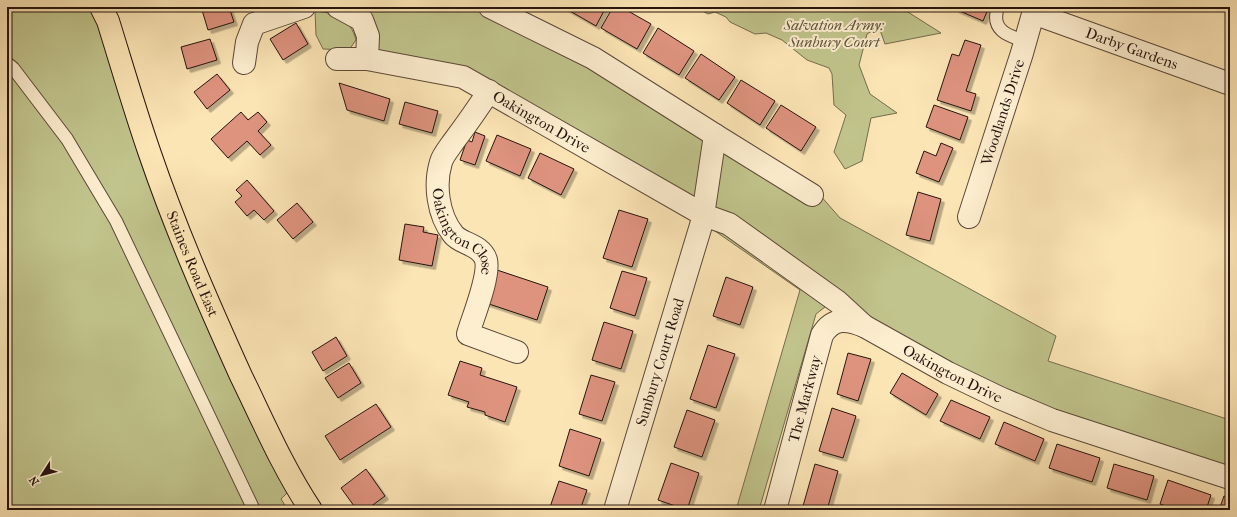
<svg xmlns="http://www.w3.org/2000/svg" width="1237" height="517" font-family="'IM FELL French Canon',serif">
  <style>
    .green { fill: #c1c48c; stroke: #746c4d }
    .building { fill: #de937f; stroke: #26140e; filter: url(#shadow) }
    .lines { fill: none; stroke-linecap: round; stroke-linejoin: round }
    .lane-casing { stroke: #5c4838; stroke-width: 14 }
    .street-casing { stroke: #5c4838; stroke-width: 24 }
    .highway-casing { stroke: #26140e; stroke-width: 24 }
    .lane { stroke: #fdeecf; stroke-width: 12 }
    .street { stroke: #fdeecf; stroke-width: 22 }
    .highway { stroke: #fce5b5; stroke-width: 22 }
    .labels { text-anchor: middle; dominant-baseline: central; stroke-width: 4; stroke-linejoin: round; paint-order: stroke }
    .park-label { font-size: 15px; font-style: italic; fill: #5c523a; stroke: #fdeecf }
    .street-label { font-size: 15px; fill: #26140e; stroke: #fdeecf }
  </style>
  <defs>
    <filter id="shadow"><feDropShadow dx="3.5" dy="3.5" stdDeviation="0" flood-color="#0004"/></filter>
  </defs>
  <rect width="100%" height="100%" fill="#fce5b5"/>
  <filter id="stains"><feTurbulence type="fractalNoise" baseFrequency=".005" numOctaves="4"/><feColorMatrix values="0 0 0 0 .2 0 0 0 0 .09 0 0 0 0 .02 0 0 0 .5 -.17"/></filter>
  <radialGradient id="worn" r=".72"><stop offset=".6" stop-color="#630" stop-opacity="0"/><stop offset="1" stop-color="#630" stop-opacity=".3"/></radialGradient>
  <!-- green -->
  <path class="green" d="M 7,7 L 101,7 L 126,79 L 295,485 L 281,499 L 288,510 L 7,510 Z
    M 338,7 L 490,7 L 819,194 L 840,218 L 1056,336 L 1048,361 L 1230,420 L 1230,478 L 1052,420 L 834,300 L 816,314 L 759,510 L 736,510 L 800,290 L 702,222 L 489,91 L 367,59 L 368,36 Z
    M 695,7 L 900,7 L 941,33 L 885,44 L 879,27 L 867,34 L 859,65 L 870,94 L 897,113 L 871,118 L 862,161 L 845,169 L 834,152 L 846,115 L 834,105 L 832,74 L 829,68 L 807,60 L 782,40 L 766,33 L 755,34 L 730,22 L 726,17 L 715,12 L 708,14 Z
    M 315,11 C 336,13 350,18 356,40 L 349,50 L 323,49 L 316,35 Z"/>
  <!-- building -->
  <path class="building" d="M 213,7 L 229,7 L 234,22 L 208,30 L 202,10 Z
    M 563,7 L 606,7 L 596,26 Z
    M 613,7 L 621,7 L 651,24 L 637,49 L 601,28 Z
    M 956,7 L 989,7 L 983,21 L 955,9 Z
    M 296,23 L 308,44 L 283,60 L 270,39 Z
    M 658,28 L 694,51 L 679,75 L 643,53 Z
    M 210,39 L 217,60 L 187,69 L 181,47 Z
    M 965,40 L 981,45 L 966,91 L 976,94 L 971,111 L 937,100 L 952,54 L 959,56 Z
    M 701,54 L 735,77 L 719,100 L 685,78 Z
    M 217,74 L 230,90 L 207,109 L 194,92 Z
    M 741,80 L 775,101 L 760,125 L 727,103 Z
    M 339,83 L 390,99 L 384,121 L 347,110 Z
    M 405,102 L 438,111 L 432,133 L 399,124 Z
    M 781,105 L 816,127 L 801,151 L 766,128 Z
    M 934,105 L 968,117 L 960,140 L 926,127 Z
    M 241,112 L 248,120 L 258,112 L 267,122 L 258,131 L 271,145 L 260,155 L 247,141 L 228,158 L 211,139 Z
    M 475,132 L 485,136 L 475,165 L 460,160 L 467,140 L 472,142 Z
    M 497,135 L 531,149 L 520,176 L 486,161 Z
    M 941,143 L 953,148 L 939,182 L 916,173 L 924,151 L 936,156 Z
    M 540,153 L 574,169 L 561,195 L 528,178 Z
    M 247,180 L 274,211 L 264,220 L 254,210 L 247,216 L 235,202 L 242,196 L 236,190 Z
    M 918,192 L 941,199 L 930,241 L 906,235 Z
    M 297,203 L 313,222 L 293,239 L 277,220 Z
    M 619,210 L 648,219 L 632,267 L 603,258 Z
    M 405,224 L 424,227 L 423,232 L 438,235 L 432,266 L 399,260 Z
    M 497,270 L 548,287 L 537,320 L 486,303 Z
    M 622,271 L 647,278 L 635,316 L 610,308 Z
    M 726,277 L 753,287 L 740,325 L 713,316 Z
    M 604,322 L 633,331 L 621,369 L 592,360 Z
    M 336,337 L 347,356 L 323,371 L 312,352 Z
    M 708,345 L 735,354 L 716,408 L 690,399 Z
    M 848,353 L 871,359 L 858,401 L 837,394 Z
    M 460,361 L 482,368 L 480,375 L 517,387 L 505,422 L 485,415 L 485,412 L 467,407 L 469,402 L 448,395 Z
    M 349,363 L 361,383 L 338,398 L 325,378 Z
    M 902,373 L 938,394 L 926,415 L 890,393 Z
    M 591,375 L 615,382 L 602,421 L 579,414 Z
    M 951,400 L 990,417 L 980,439 L 940,421 Z
    M 376,404 L 391,427 L 340,460 L 325,436 Z
    M 832,408 L 856,416 L 843,458 L 819,451 Z
    M 687,410 L 715,420 L 702,457 L 674,447 Z
    M 1004,422 L 1044,439 L 1035,461 L 995,444 Z
    M 570,429 L 601,439 L 589,476 L 559,466 Z
    M 1057,444 L 1100,458 L 1092,482 L 1049,468 Z
    M 671,463 L 699,473 L 687,510 L 658,500 Z
    M 815,464 L 838,471 L 827,510 L 818,510 L 803,506 Z
    M 1114,464 L 1154,476 L 1147,500 L 1107,488 Z
    M 366,469 L 385,496 L 366,510 L 357,510 L 341,488 Z
    M 1168,480 L 1211,495 L 1206,510 L 1177,510 L 1160,504 Z
    M 559,481 L 587,490 L 580,510 L 549,510 Z
    M 1224,496 L 1230,498 L 1230,510 L 1219,510 Z"/>
  <g class="lines">
    <!-- lane casing -->
    <g class="lane-casing">
      <path id="lane" d="M 998,7 C 990,30 1008,36 1025,41
        M 7,63 L 13,68 L 67,139 L 116,221 L 254,510"/>
    </g>
    <!-- street casing -->
    <g class="street-casing">
      <g id="street">
        <path d="M 338,7 L 362,20 L 368,36 L 367,59"/>
        <path d="M 490,7 L 593,58 L 715,135 L 702,222 L 615,510"/>
        <path id="s1" d="M 1033,13 L 1230,84"/>
        <path id="s2" d="M 337,59 L 367,59 L 463,77 L 704,215 L 729,224 L 838,302 L 864,326 L 948,373 L 1000,398 L 1052,420 L 1230,478"/>
        <path d="M 244,63 L 247,42 L 254,24 L 304,7"/>
        <path id="s3" d="M 489,91 C 478,108 466,125 454,141 C 450,147 443,155 441,162 C 434,185 438,215 453,234 C 460,244 481,244 486,260 C 490,276 473,317 468,334 L 517,352"/>
        <path d="M 715,135 L 812,195"/>
        <path id="s4" d="M 969,217 L 1022,53 L 1035,7"/>
        <path id="s5" d="M 775,510 L 822,335 C 833,317 847,319 864,326"/>
      </g>
    </g>
    <!-- highway casing -->
    <g class="highway-casing">
      <g id="highway">
        <path id="s6" d="M 101,7 L 108,21 C 122,66 135,111 150,154 C 176,230 208,303 241,376 C 263,421 283,468 311,510"/>
      </g>
    </g>
    <!-- lane -->
    <use href="#lane" class="lane"/>
    <!-- street -->
    <use href="#street" class="street"/>
    <!-- highway -->
    <use href="#highway" class="highway"/>
  </g>
  <g class="labels">
    <!-- park labels -->
    <g class="park-label">
      <text x="834" y="25">Salvation Army:<tspan x="834" dy="17">Sunbury Court</tspan></text>
    </g>
    <!-- street labels -->
    <g class="street-label">
      <text stroke="none"><textPath href="#s1" startOffset="105">Darby Gardens</textPath></text>
      <text stroke="none"><textPath href="#s4" startOffset="110">Woodlands Drive</textPath></text>
      <text stroke="none"><textPath href="#s2" startOffset="218">Oakington Drive</textPath></text>
      <text stroke="none"><textPath href="#s3" startOffset="166">Oakington Close</textPath></text>
      <text stroke="none"><textPath href="#s6" startOffset="273">Staines Road East</textPath></text>
      <text transform="translate(660 362) rotate(-73)">Sunbury Court Road</text>
      <text stroke="none"><textPath href="#s2" startOffset="702">Oakington Drive</textPath></text>
      <text stroke="none"><textPath href="#s5" startOffset="115">The Markway</textPath></text>
    </g>
  </g>
  <!-- margin -->
  <rect width="1237" height="517" fill="none" stroke="#fce5b5" stroke-width="24"/>
  <rect x="8" y="8" width="1221" height="501" fill="none" stroke="#26140e" stroke-width="2"/>
  <rect x="12" y="12" width="1213" height="493" fill="none" stroke="#26140e"/>
  <!-- north arrow -->
  <g transform="translate(42 475) rotate(234)" stroke="#fdeecf" stroke-width="3" paint-order="stroke">
  <path d="M0-3L7 15L0 10L-7 15Z" fill="#26140e"/>
  <text y="-6" font-size="11" font-weight="bold" text-anchor="middle" fill="#26140e">N</text>
  </g>
  <rect width="100%" height="100%" filter="url(#stains)"/>
  <rect width="100%" height="100%" fill="url(#worn)"/>
</svg>
